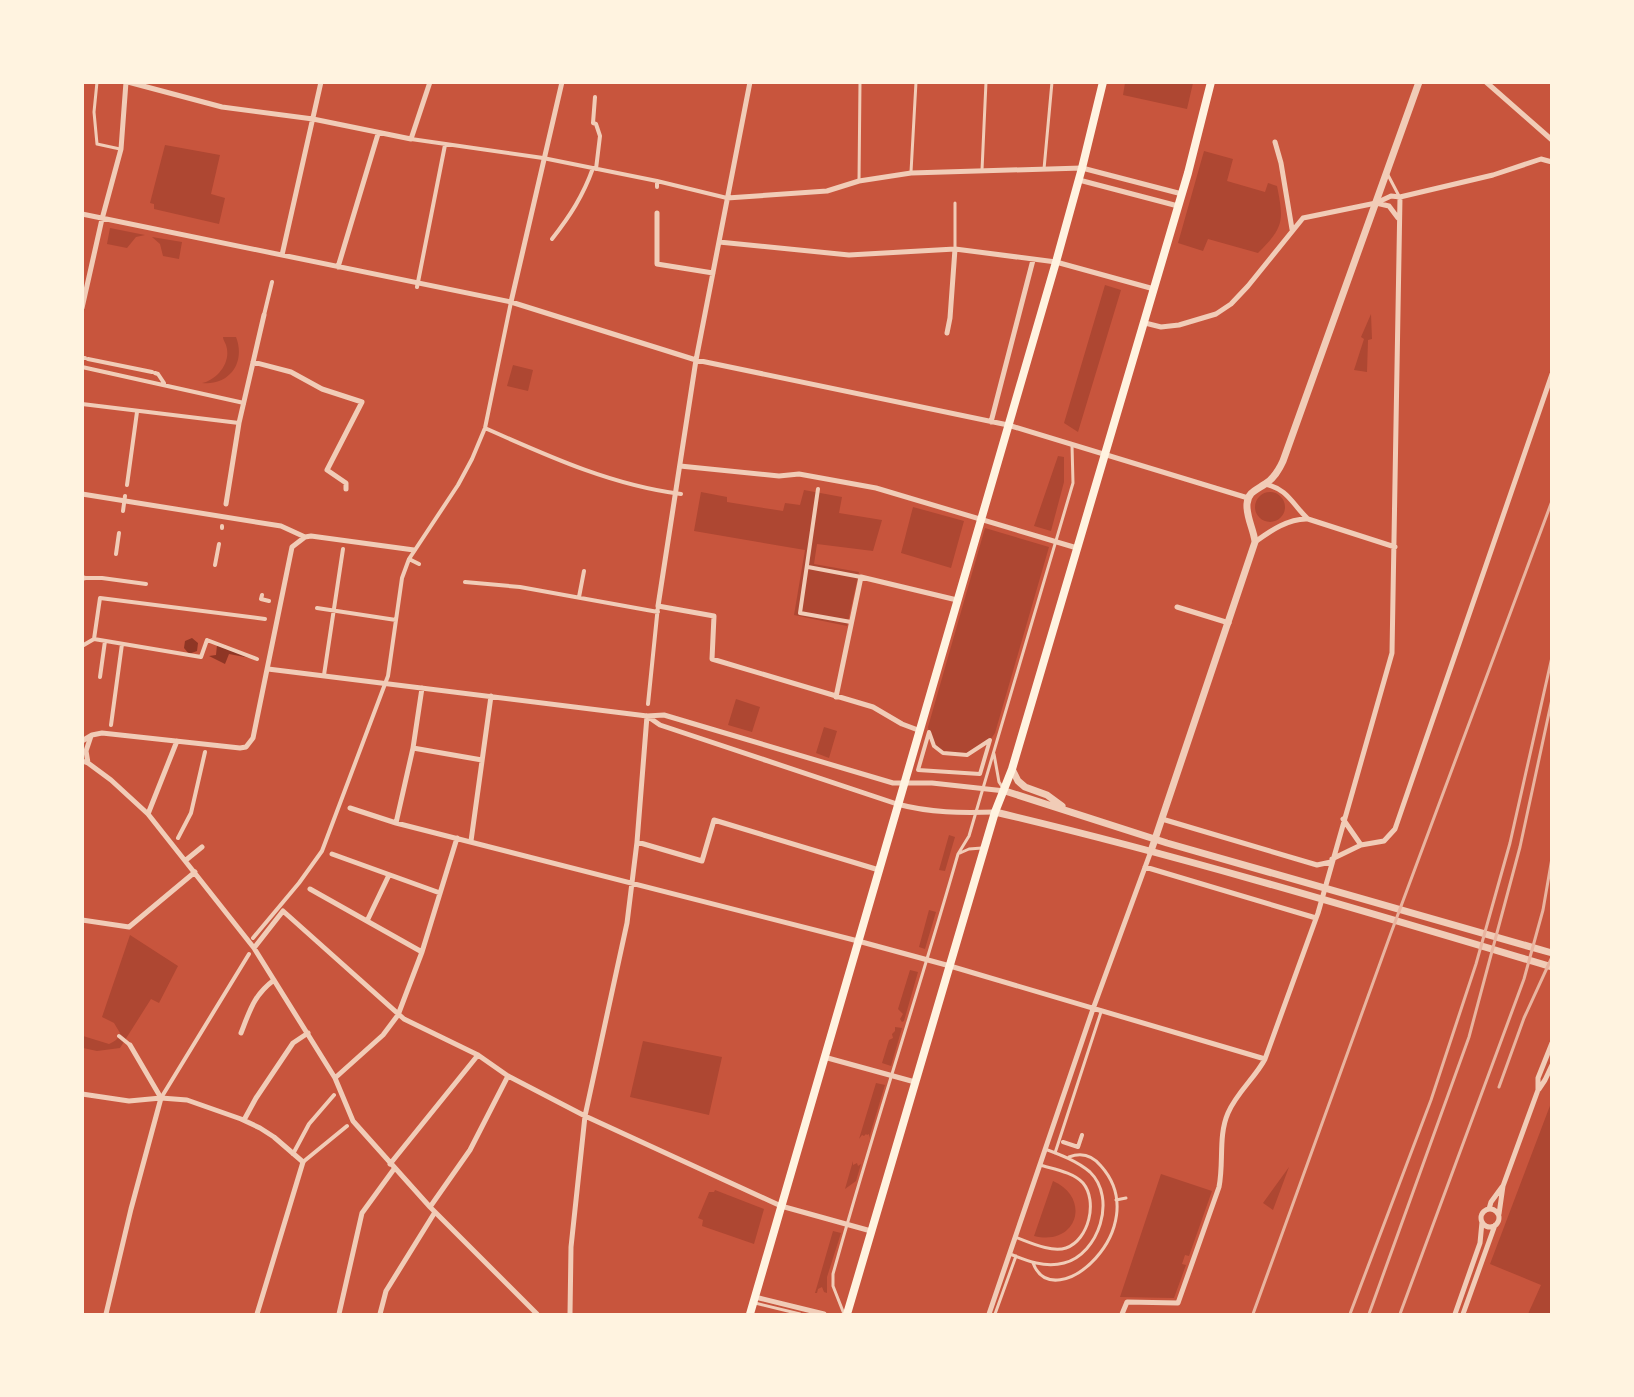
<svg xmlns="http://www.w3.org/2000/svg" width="1634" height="1397" font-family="Quicksand,sans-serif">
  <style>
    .green { fill: #ae4732 }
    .water { fill: #8f3625 }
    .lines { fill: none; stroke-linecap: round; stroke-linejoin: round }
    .service { stroke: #f1ccb7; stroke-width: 3 }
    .pedestrian { stroke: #f1ccb7; stroke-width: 4 }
    .minor { stroke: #f1ccb7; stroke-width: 5 }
    .tertiary { stroke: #f1ccb7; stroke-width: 7 }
    .secondary { stroke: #fff3e0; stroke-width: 8 }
    .rail { stroke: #e9b49f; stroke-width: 3 }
  </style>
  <rect width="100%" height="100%" fill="#c8553d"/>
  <!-- green -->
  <path class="green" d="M 1125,83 L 1125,82 L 1193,83 L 1187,109 L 1123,95 Z
    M 165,145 L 220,155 L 211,194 L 225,198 L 219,224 L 154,209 L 154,204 L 150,203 Z
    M 1204,151 L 1233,159 L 1227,181 L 1265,192 L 1268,183 L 1277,186 C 1284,221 1284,227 1258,253 L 1208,239 L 1203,251 L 1178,243 Z
    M 110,228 L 145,235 L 136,237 L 127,248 L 107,244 Z
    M 152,237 L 182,242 L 179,259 L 163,256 L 160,244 Z
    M 1105,285 L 1121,290 L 1078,432 L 1064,423 Z
    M 1371,314 L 1372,339 L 1368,340 L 1367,372 L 1354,370 L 1364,339 L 1361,337 Z
    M 223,337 L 236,337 C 246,363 229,386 202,383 C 217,380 232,362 226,345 C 225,342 223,340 223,337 Z
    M 513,365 L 533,370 L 528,391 L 507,386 Z
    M 1058,456 L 1064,457 L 1064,482 L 1051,531 L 1034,526 Z
    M 804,490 L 842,497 L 839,513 L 882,520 L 873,551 L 817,544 L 814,564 L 859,572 L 847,626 L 794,615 L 805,550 L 694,531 L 701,492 L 727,497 L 727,502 L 783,511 L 785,503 L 800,505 Z
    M1255 507a15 15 0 1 1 30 0a15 15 0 1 1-30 0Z
    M 913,507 L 964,521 L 951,568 L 901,553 Z
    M 985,528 L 1049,547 L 995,733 L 990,740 L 967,755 L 939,750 L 930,739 L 928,727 Z
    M 736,699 L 760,707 L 752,732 L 728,725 Z
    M 824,727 L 837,731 L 829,758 L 816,753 Z
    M 949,835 L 955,837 L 945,871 L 939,870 Z
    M 929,910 L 936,912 L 925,949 L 919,947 Z
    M 130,935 L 178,966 L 159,1003 L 151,999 L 120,1048 L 97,1051 L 83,1048 L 83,1036 L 109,1044 C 115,1041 118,1040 120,1033 L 114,1023 L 102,1017 Z
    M 910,970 L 918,972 L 904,1021 L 902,1022 L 900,1019 L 903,1014 L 898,1009 Z
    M 895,1027 L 902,1028 L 891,1066 L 882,1063 L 889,1040 L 893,1038 L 892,1034 L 895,1031 Z
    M 643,1041 L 722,1057 L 709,1115 L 630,1097 Z
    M 876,1083 L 885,1085 L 869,1138 L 869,1134 L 867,1135 L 866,1134 L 864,1136 L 862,1135 L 859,1139 Z
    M 1551,1103 L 1551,1314 L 1528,1314 L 1541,1285 L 1490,1264 Z
    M 853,1161 L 853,1165 L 857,1163 L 858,1166 L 861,1164 L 856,1181 L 845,1189 Z
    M 1289,1167 L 1273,1210 L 1263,1203 Z
    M 1161,1174 L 1212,1191 L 1189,1256 L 1185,1255 L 1182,1264 L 1186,1265 L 1174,1298 L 1120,1297 Z
    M 1053,1181 C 1092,1198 1077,1247 1034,1236 Z
    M 715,1190 L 764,1209 L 754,1244 L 702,1226 L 703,1220 L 698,1218 L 709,1192 L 714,1192 Z
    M 833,1231 L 841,1233 L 827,1277 L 827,1293 L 824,1292 L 822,1287 L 818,1289 L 817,1293 L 815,1293 Z"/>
  <!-- water -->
  <path class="water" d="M 192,638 L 198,643 L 197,651 L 189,654 L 184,648 L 185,641 Z
    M 217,645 L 250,658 L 229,654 L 225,664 L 209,656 L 216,655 Z"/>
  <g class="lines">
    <!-- service -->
    <path class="service" d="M 97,82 L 94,112 L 97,144 L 120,149
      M 1044,169 L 1052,82
      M 982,170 L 986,82
      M 911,172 L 916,82
      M 1388,175 L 1399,196
      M 859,181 L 860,82
      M 955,249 L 955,203
      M 994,754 L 999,782 L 1003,788
      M 960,853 L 969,849 L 982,848
      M 1055,1153 L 1101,1012
      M 1116,1200 L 1126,1198
      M 1015,1237 C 1029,1242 1051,1253 1066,1248 C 1089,1240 1098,1201 1083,1183 C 1073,1172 1053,1169 1040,1165
      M 1010,1254 C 1027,1261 1045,1268 1064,1263 C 1099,1254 1117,1198 1090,1172 C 1077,1161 1061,1155 1045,1149
      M 1033,1263 C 1054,1318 1156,1228 1101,1166 C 1092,1155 1082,1152 1069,1157
      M 755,1303 L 800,1314
      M 844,1314 L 833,1286 L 833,1274 C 872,1133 918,994 958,854 L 969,836 L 976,812 L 1073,483 L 1072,445
      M 995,1314 L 1016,1256"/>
    <!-- pedestrian -->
    <path class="pedestrian" d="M 595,97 L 593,123 L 596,124 L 600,136 L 596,169
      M 411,139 L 543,158 L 657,181 L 727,198
      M 657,187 L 657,181
      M 552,239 C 570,216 583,196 593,168
      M 417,287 L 445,145
      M 264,315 L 272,282
      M 82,358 L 85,358
      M 88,359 L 152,372
      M 82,367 L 244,403
      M 155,373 L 158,374 L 164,383
      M 82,404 L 239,423
      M 485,428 C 548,456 611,485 681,494
      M 127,485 L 137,412
      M 818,489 L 800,613 L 851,622
      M 123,511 L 125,496
      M 222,528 L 222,526
      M 116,554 L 119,533
      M 409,559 L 419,564
      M 215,565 L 219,544
      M 808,567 L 861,577
      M 84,578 L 102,578 L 146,584
      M 465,582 L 520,587 L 658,612
      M 262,595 L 261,599 L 269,601
      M 579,597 L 584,571
      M 317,608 L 396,620
      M 94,639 L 201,657 L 207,640 L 257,659
      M 82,646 L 94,639 L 100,598 L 265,619
      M 324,675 L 343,549
      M 100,677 L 105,641
      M 648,704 L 658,606
      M 111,725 L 122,644
      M 929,732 L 934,746 L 943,753 L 967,755 L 990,740 L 980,774 L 918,770 Z
      M 178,838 L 191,813 L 205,752
      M 253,938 L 299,883 L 322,851 L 388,676 L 402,578 L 409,559 L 458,485 L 472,459 L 485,428 L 511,302
      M 119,1036 L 130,1045
      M 161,1098 L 249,954
      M 1063,1142 L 1078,1147 L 1082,1135
      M 293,1154 L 309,1124 L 334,1095
      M 303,1162 L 347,1126"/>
    <!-- minor -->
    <path class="minor" d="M 128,82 L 222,107 L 313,119 L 411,139 L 430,82
      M 750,82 L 696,360 L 658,606 L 714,616 L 712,659 L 873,707 L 902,724 L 918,730
      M 1486,82 L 1552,140
      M 1275,142 L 1281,163 L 1292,229
      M 1079,180 L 1178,206
      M 727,198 L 827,191 L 859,181 L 911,173 L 1082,168 L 1182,194
      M 1376,203 L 1389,206 L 1398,218
      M 657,213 L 657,264 L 713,273
      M 82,214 L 511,302 L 696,360 L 1008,425 L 1248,498
      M 719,242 L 849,255 L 955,249 L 1056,262 L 1154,289
      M 282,255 L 321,82
      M 338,267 L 378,134
      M 511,302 L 562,82
      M 82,308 L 102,219 L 121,149 L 126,82
      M 1145,323 L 1161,327 L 1179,325 L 1216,314 L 1231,304 L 1248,286 L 1303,218 L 1376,203 L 1391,196 L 1400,197 L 1493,175 L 1541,159 L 1552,162
      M 947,333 L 950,318 L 955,249
      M 253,362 L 291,372 L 322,389 L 362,402 L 327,470 L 346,483 L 346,489
      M 991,422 L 1033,260
      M 680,466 L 779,476 L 799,474 L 876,488 L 1077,548
      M 1265,484 C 1288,489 1292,504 1308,519
      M 82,494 L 281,526 L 305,537
      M 226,504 L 239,423 L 264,315
      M 1255,542 C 1270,531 1289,518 1308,519 L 1395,547
      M 82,578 L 84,578
      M 1177,607 L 1229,623
      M 268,669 L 647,716 L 664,715 L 893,783 L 932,783 L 1005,791
      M 836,697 L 861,577 L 957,600
      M 647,716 L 660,725 L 897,804 C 931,813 961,813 995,812
      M 82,741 L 92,735 L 102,733 L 240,748 L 246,747 L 253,738 L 292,547 L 305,537 L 311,536 L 414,550
      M 413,748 L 482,760
      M 82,761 L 88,763 L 111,780 L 148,814 L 254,948 L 335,1078 L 353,1121 L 430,1207 L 537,1314
      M 88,763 L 86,751 L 91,736
      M 350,808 L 396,823 L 858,941 L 950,966 L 1265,1059
      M 148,814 L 177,741
      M 1162,819 L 1317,865 L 1331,862
      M 1343,819 L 1361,845
      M 396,823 L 413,748 L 422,688
      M 471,841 L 491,696
      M 637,842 L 702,861 L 714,820 L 879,870
      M 332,854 L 440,893
      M 1332,859 L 1361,845 L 1384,841 L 1395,829 L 1552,374
      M 186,860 L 202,847
      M 1145,867 L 1316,918
      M 310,889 L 422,952
      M 82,920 L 129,927 L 195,872
      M 367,921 L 389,875
      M 254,948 L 283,911 L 404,1019 L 478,1055 L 508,1076 L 585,1116 L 781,1206 L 871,1231
      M 241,1033 C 250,1010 254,995 274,980
      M 130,1045 L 161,1098
      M 824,1057 L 915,1082
      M 335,1078 L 383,1035 L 398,1015 L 422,952 L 457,838
      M 1539,1089 L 1545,1080 L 1552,1065
      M 82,1094 L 129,1101 L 161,1098 L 187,1100 L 241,1119 L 260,1128 L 274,1137 L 303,1162 L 257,1314
      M 244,1120 L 256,1098 L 293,1043 L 308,1033
      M 390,1164 L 478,1055
      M 430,1207 L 470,1150 L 508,1076
      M1481 1218a9 9 0 1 1 18 0a9 9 0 1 1-18 0Z
      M 1489,1209 L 1491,1202 L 1502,1187
      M 1499,1214 L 1503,1186 L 1538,1090 L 1538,1078 L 1552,1043
      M 755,1297 L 824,1314
      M 106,1314 L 131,1209 L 161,1098
      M 339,1314 L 362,1213 L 394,1169
      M 380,1314 L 386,1291 L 435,1212
      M 570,1314 L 571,1247 L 585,1116 L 627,923 L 637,842 L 647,716
      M 989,1314 L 1093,1009 L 1151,851
      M 1122,1314 L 1127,1302 L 1178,1303 L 1219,1187 C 1224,1162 1218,1136 1228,1113 C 1237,1092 1255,1078 1265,1059 L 1318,913 L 1392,653 L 1400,197
      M 1455,1314 L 1480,1243 L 1482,1222
      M 1463,1314 L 1495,1225"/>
    <!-- tertiary -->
    <path class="tertiary" d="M 1012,769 L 1018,781 L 1025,787 L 1047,795 L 1062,806
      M 1005,791 L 1167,843 L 1552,953
      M 995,812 C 1182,856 1367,912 1552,967
      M 1151,851 L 1255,542 C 1254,530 1246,517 1247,504 C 1248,492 1256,490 1265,484 C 1273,479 1279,470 1283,461 L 1419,82"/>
    <!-- secondary -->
    <path class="secondary" d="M 750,1314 L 1056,262 L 1082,168 L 1103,82
      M 847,1314 L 995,812 L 1012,769 L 1188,173 L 1211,82"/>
    <!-- rail -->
    <path class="rail" d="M 1499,1087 L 1524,1018 L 1552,957
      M 1253,1314 L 1391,933 L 1552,501
      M 1350,1314 L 1431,1100 L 1476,964 L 1510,843 L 1552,657
      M 1369,1314 L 1469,1037 L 1520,847 L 1552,699
      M 1400,1314 L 1524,979 L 1543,910 L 1552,858"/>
  </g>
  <!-- border -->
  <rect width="1634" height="1397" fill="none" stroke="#fff3e0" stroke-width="168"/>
</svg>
